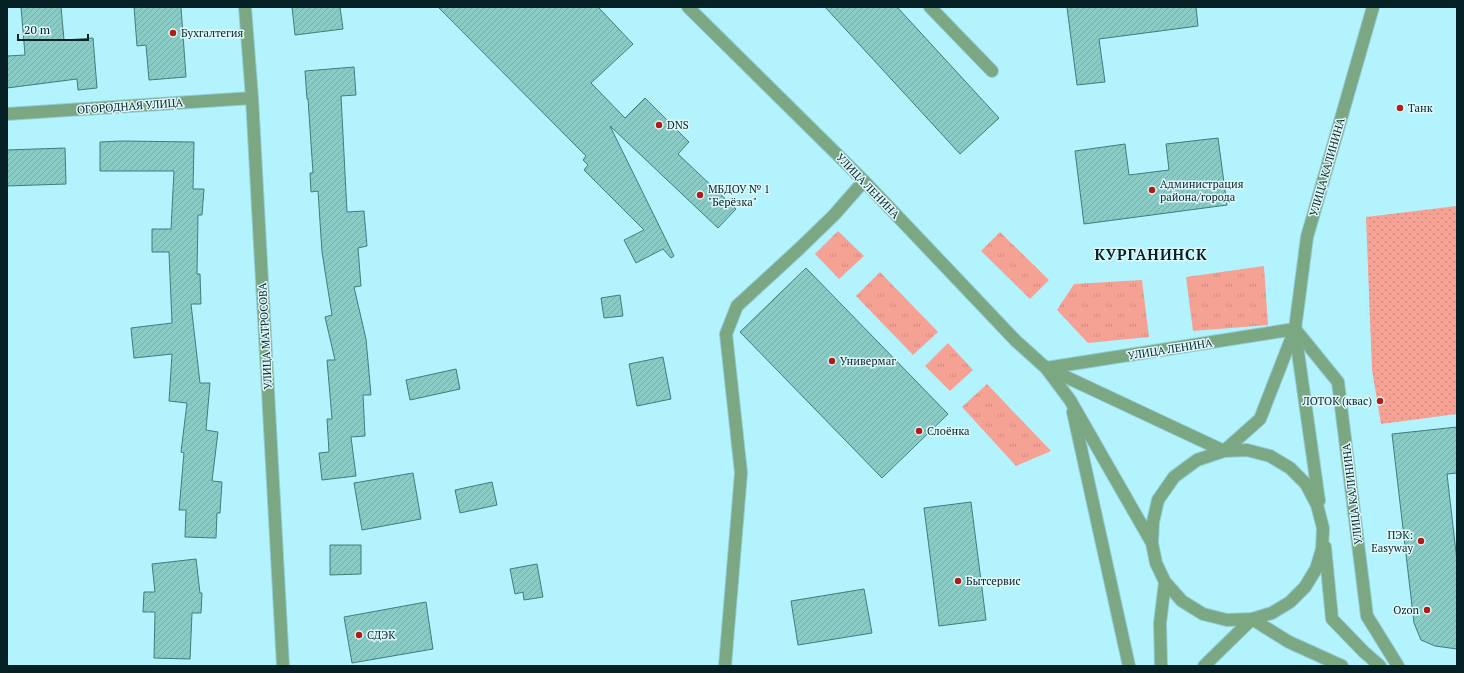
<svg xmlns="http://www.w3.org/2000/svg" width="1464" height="673" font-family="'PT Serif',serif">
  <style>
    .grass { fill: url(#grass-tufts) }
    .park { fill: url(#park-dots) }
    .building { fill: url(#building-hatch); stroke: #3e7f7a }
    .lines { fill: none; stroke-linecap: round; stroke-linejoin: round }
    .minor-casing { stroke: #93cdd7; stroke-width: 14 }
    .minor { stroke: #7ca783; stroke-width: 12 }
    .poi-dot { fill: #ae1e14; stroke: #e0f9fd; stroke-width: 1.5 }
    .labels { text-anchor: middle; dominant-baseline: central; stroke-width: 3; stroke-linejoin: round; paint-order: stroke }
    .poi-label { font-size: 11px; fill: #052024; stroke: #e0f9fd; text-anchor: start }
    .street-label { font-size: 11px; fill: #052024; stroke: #e0f9fd }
    .district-label { font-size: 15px; font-weight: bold; letter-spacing: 1px; fill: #052024; stroke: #e0f9fd }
  </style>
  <defs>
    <pattern id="grass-tufts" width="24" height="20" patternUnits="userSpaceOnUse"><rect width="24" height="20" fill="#f5a295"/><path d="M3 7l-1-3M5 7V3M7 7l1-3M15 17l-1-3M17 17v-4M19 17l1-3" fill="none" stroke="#d18b80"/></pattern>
    <pattern id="park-dots" width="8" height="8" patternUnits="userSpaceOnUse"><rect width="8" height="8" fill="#f5a295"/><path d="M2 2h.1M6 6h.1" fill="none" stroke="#d18b80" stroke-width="1.8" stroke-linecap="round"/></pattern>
    <pattern id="building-hatch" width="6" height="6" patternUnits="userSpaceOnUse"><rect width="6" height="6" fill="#8acbc6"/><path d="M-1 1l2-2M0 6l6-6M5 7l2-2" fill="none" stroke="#76aeaa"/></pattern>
  </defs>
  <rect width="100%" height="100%" fill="#b2f3fe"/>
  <!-- grass -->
  <path class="grass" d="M 838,231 L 864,256 L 839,279 L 815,254 Z
    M 1000,232 L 1049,280 L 1030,299 L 981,251 Z
    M 1264,266 L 1268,325 L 1193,331 L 1186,277 Z
    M 880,272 L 938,332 L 913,355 L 856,296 Z
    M 1142,280 L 1149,337 L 1088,343 L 1057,310 L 1074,284 Z
    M 948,343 L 973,370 L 950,391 L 925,366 Z
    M 987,384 L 1051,451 L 1016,466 L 962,407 Z"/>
  <!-- park -->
  <path class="park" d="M 1457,206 L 1457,414 L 1381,424 L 1372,370 L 1366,217 Z"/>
  <!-- building -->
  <path class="building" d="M 21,7 L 61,7 L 64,40 L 93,38 L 97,88 L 78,90 L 77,79 L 7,88 L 7,56 L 25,55 Z
    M 134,7 L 181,7 L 186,77 L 149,80 L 146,45 L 137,46 Z
    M 292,7 L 340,7 L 343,29 L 295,35 Z
    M 438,7 L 598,7 L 633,44 L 591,83 L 625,118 L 645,98 L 689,142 L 678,154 L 736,209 L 718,228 L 610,126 L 674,256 L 671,258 L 663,249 L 636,263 L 624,240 L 644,230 L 584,170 L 588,165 L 583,160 L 586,156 Z
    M 825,7 L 897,7 L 999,118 L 960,154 Z
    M 1067,7 L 1196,7 L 1198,26 L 1099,39 L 1105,82 L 1077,85 Z
    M 354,67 L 356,95 L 341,96 L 347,212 L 364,211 L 367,246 L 358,248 L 361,286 L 354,287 L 366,339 L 371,395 L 363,395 L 365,436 L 351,437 L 356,476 L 322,480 L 319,453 L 329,452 L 327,419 L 332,419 L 327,360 L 335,360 L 325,317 L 332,315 L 322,252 L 318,191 L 311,192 L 310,173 L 313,173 L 308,99 L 307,99 L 305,71 Z
    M 1218,138 L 1227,205 L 1084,224 L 1075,151 L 1125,144 L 1129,175 L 1169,170 L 1166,144 Z
    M 122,141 L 194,142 L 193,189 L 204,189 L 202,215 L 198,215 L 197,274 L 200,274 L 201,304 L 191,304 L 200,383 L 210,383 L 206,430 L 218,432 L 212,481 L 222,482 L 220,513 L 217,513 L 216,538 L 185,537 L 186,510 L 179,510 L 184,453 L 181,452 L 187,403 L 169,401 L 172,354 L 134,358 L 131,328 L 172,323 L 169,252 L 152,252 L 152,229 L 171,229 L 174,171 L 100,171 L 100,142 Z
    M 65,148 L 66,184 L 7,186 L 7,150 Z
    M 806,268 L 948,414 L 882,478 L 740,332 Z
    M 620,295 L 623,316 L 604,318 L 601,298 Z
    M 663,357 L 671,399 L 637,406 L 629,364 Z
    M 456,369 L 460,389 L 410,400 L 406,380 Z
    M 1457,427 L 1457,473 L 1447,474 L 1457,561 L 1457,649 L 1435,646 L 1421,640 L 1414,623 L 1392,434 Z
    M 413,473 L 421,519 L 362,530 L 354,483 Z
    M 492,482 L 497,505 L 460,513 L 455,490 Z
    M 971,502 L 986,620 L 939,626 L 924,508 Z
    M 330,545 L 361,545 L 361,574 L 330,575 Z
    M 196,559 L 200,593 L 202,593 L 201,613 L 192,613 L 190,659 L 154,658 L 155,612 L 143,612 L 144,592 L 155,592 L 152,564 Z
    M 537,564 L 543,597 L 524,600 L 523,592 L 515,594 L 510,569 Z
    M 864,589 L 872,633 L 798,645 L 791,601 Z
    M 426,602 L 433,649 L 352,663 L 344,617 Z"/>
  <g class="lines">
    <!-- minor casing -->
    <g class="minor-casing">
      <path id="minor" d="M 245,7 L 252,98 L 283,666
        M 688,7 L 864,181 L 1016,341 L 1046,368 L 1070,400 L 1152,543
        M 930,7 L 992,71
        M 7,114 L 252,98
        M 1295,329 L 1338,382 L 1367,616 L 1398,666
        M 1295,331 L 1319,501
        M 1046,368 L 1295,329
        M 1047,368 L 1224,451 L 1260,419 L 1295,329 L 1307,237 L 1373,7
        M 1073,412 L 1129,666
        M 1325,547 L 1332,619 L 1364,652 L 1380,666
        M 1252,619 L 1289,642 L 1342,666
        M 725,666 L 741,473 L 726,334 L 737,306 L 799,249 L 834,215 L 864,181
        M 1161,666 L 1160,623 L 1165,582
        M 1204,666 L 1252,619 L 1272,613 L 1290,602 L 1305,587 L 1316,569 L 1322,549 L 1323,528 L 1317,505 L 1306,484 L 1290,468 L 1270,456 L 1247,450 L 1224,451 L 1197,460 L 1174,477 L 1158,500 L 1153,522 L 1152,543 L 1156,563 L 1165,582 L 1182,601 L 1203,614 L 1227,620 L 1252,619"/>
    </g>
    <!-- minor -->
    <use href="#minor" class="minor"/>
  </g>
  <!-- markers -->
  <g class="poi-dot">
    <circle cx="173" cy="33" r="4"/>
    <circle cx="1400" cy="108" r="4"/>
    <circle cx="659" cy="125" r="4"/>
    <circle cx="1152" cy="190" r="4"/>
    <circle cx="700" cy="195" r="4"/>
    <circle cx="832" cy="361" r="4"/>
    <circle cx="1380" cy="401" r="4"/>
    <circle cx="919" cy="431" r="4"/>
    <circle cx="1421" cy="541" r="4"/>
    <circle cx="958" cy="581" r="4"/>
    <circle cx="1427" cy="610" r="4"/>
    <circle cx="359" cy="635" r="4"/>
  </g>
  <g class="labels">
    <!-- poi labels -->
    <g class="poi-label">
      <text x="181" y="33">Бухгалтегия</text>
      <text x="1408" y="108">Танк</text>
      <text x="667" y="125">DNS</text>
      <text x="1160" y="184">Администрация<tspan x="1160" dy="13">района/города</tspan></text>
      <text x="708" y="189">МБДОУ № 1<tspan x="708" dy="13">"Берёзка"</tspan></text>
      <text x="840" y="361">Универмаг</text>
      <text x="1372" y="401" text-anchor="end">ЛОТОК (квас)</text>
      <text x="927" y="431">Слоёнка</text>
      <text x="1413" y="535" text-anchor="end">ПЭК:<tspan x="1413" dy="13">Easyway</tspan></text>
      <text x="966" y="581">Бытсервис</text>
      <text x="1419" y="610" text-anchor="end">Ozon</text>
      <text x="367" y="635">СДЭК</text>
    </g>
    <!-- street labels -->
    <g class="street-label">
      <text transform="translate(130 106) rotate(-4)">ОГОРОДНАЯ УЛИЦА</text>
      <text transform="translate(1327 167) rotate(-74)">УЛИЦА КАЛИНИНА</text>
      <text transform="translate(868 186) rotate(46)">УЛИЦА ЛЕНИНА</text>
      <text transform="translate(265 336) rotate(-93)">УЛИЦА МАТРОСОВА</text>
      <text transform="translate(1170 349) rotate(-9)">УЛИЦА ЛЕНИНА</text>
      <text transform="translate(1352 494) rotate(-97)">УЛИЦА КАЛИНИНА</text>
    </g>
    <!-- district labels -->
    <g class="district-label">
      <text x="1151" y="254">КУРГАНИНСК</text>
    </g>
  </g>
  <!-- border -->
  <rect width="1464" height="673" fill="none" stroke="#052024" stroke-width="16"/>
  <!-- scale -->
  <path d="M18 34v6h70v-6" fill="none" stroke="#052024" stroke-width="2"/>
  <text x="24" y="34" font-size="12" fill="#052024" stroke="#e0f9fd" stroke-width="3" paint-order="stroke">20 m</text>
</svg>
